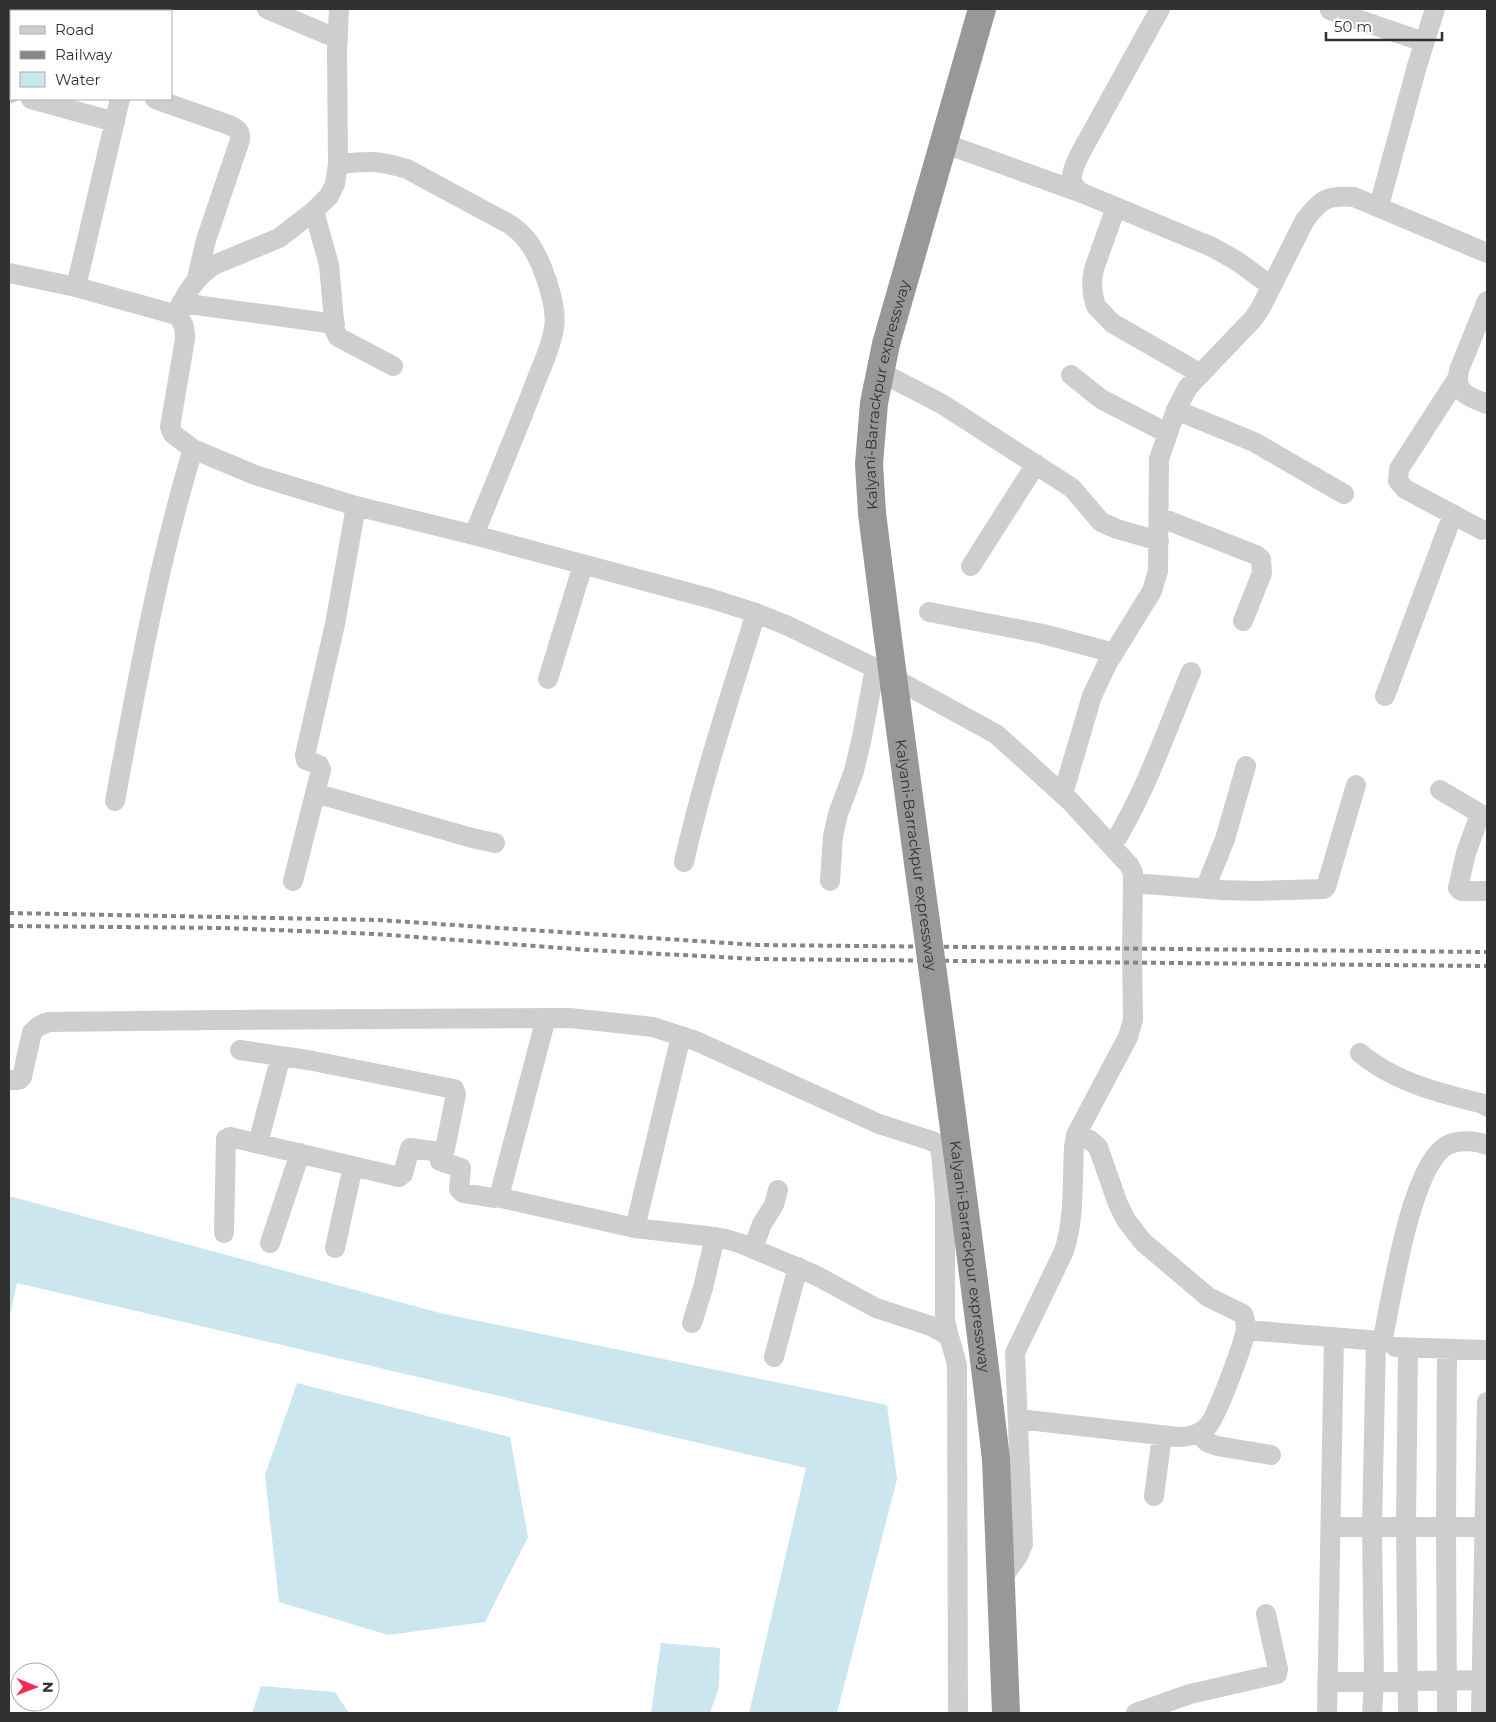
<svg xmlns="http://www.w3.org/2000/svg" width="1496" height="1722" font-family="Montserrat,sans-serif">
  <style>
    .water { fill: #cbe6ef }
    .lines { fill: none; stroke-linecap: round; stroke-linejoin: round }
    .minor { stroke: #cecece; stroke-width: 20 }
    .highway { stroke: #989898; stroke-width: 28 }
    .rail { stroke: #868686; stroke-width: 4; stroke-dasharray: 5 4; stroke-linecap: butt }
    .highway-bridge { stroke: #989898; stroke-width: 28 }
    .labels { text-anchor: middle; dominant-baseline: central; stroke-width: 5; stroke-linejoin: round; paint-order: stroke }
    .street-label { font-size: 15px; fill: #313131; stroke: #fff }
  </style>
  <rect width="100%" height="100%" fill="#fff"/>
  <!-- water -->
  <path class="water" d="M 9,1196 L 440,1313 L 887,1405 L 897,1479 L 837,1713 L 749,1713 L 806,1468 L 17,1283 L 9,1320 Z
    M 297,1383 L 510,1437 L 528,1537 L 485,1622 L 388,1635 L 279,1602 L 265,1475 Z
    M 661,1643 L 720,1648 L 719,1687 L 710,1713 L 651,1713 Z
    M 261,1686 L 335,1692 L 349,1713 L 252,1713 Z"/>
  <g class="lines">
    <!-- minor -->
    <path class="minor" d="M 267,9 L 338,39
      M 1160,9 L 1081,152 C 1074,167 1064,182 1082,193 L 1212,247 L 1237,261 L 1271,286
      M 1330,10 L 1424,42
      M 143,11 L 144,9
      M 9,92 L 11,93
      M 31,99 L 115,122
      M 155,99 L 229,125 C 236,128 241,131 240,140 L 206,240 L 197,278
      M 943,143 L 1082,193
      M 338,164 C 367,161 379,160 407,169 L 509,224 C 515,228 521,233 526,239 C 541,257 558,305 554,328 C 551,348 541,368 534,386 C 515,436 494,485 474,535
      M 1379,206 L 1417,66 L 1435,9
      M 1116,207 L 1094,269 L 1092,281 L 1093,295 L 1096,306 L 1112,323 L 1201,374
      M 314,211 L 329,265 L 335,331 L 338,337 L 393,366
      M 9,273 L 76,287 L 177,315 C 184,323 185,329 185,339 L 170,427 L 173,434 L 193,449 L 255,475 L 356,506 L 474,535 L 712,599 L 756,613 L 786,625 L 875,668 L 996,734 L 1070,801 L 1129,865 L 1133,873 L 1133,883 L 1132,950 L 1133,1020 L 1128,1037 L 1076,1135 L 1074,1147 C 1072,1181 1075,1217 1064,1251 L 1015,1353 L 1023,1544 L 1018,1556 L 1001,1580
      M 76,287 L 120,99
      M 1487,301 L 1459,370 C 1454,394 1468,396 1487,404
      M 181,303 L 335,324
      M 177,315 C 184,295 196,277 214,265 L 279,238 L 314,211 L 329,196 L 335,184 L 338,164 L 337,51 L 339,9
      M 880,372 L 942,404 L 1072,488 L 1101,522 L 1117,529 L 1159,541
      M 1071,375 L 1101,399 L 1167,433
      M 1457,379 L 1399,469 L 1398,481 L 1405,489 L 1482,530
      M 1176,410 L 1254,442 L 1344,494
      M 1159,517 L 1256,555 L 1261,559 L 1262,573 L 1243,621
      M 971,566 L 1036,464
      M 929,612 L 1043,634 L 1114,653
      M 548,679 L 583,565
      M 1385,696 L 1453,514
      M 1440,790 L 1479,813 L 1479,817 L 1466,853 L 1458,888 L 1461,891 L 1487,891
      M 315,793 L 472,838 L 495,843
      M 1063,794 L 1092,696 L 1107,664 L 1152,591 L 1158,571 L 1159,459 L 1176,410 L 1188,387 L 1253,319 L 1260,309 L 1305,220 C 1321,199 1327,195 1354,197 L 1487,253
      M 115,801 C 137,683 158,564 193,449
      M 1112,846 C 1146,792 1166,731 1191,672
      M 684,862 C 703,778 730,696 756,613
      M 293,881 L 321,770 L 319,765 L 306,760 L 305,755 L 335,624 L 356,506
      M 830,881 L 833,836 L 838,814 L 854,771 L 862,737 L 875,668
      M 1133,883 L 1222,890 L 1256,891 L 1324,889 L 1326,887 L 1356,785
      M 1205,889 L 1225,839 L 1246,766
      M 546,1018 L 500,1193 L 501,1198 L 635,1228 L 706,1236 L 726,1239 L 742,1244 L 815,1275 L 876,1308 L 931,1326 L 947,1335
      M 240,1050 L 308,1060 L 454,1089 L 456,1094 L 445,1149 L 441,1153
      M 1360,1053 C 1394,1082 1442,1094 1484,1104 L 1487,1107
      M 9,1080 L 19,1080 L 22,1077 L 32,1032 L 39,1026 L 48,1022 L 221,1020 L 570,1018 L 653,1027 L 696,1041 L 879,1124 L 929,1140 L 938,1144 L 941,1153 L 945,1199 L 945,1318 C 947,1335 954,1349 957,1366 L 958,1713
      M 258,1143 L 281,1056
      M 635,1228 L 681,1036
      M 224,1233 L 226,1139 L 230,1137 L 399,1177 L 403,1174 L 410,1148 L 440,1152 L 440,1161 L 461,1168 L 459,1189 L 463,1193 L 494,1198 L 500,1196
      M 270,1243 L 300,1153
      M 335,1248 L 353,1166
      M 753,1248 L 762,1224 L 774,1205 L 778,1190
      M 692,1323 L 703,1288 L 715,1237
      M 1246,1330 L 1380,1341 L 1383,1338 C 1392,1295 1410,1174 1443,1148 C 1454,1139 1475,1140 1487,1145
      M 1395,1347 L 1487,1350
      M 1447,1349 L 1446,1527 L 1447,1713
      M 774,1357 L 798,1267
      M 1018,1419 L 1178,1437 C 1189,1437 1199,1435 1207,1427 C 1216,1419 1244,1343 1246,1329 C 1246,1324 1245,1319 1243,1314 L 1208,1297 L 1143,1242 L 1126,1220 L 1118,1204 L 1098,1147 L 1090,1140 L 1076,1135
      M 1199,1433 L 1207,1442 L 1217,1446 L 1271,1455
      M 1154,1496 L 1162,1436
      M 1331,1527 L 1487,1527
      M 1327,1682 L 1487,1680
      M 1136,1713 L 1190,1694 L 1277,1674 L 1278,1669 L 1266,1614
      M 1327,1713 L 1334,1337
      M 1372,1713 L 1374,1681 L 1372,1527 L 1376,1341
      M 1408,1713 L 1406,1527 L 1408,1348
      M 1481,1713 L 1487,1402"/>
    <!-- highway -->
    <g class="highway">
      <path id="s1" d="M 872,513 L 869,464 L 874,403 L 886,344 L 982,9"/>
      <path d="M 996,1459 L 1006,1713"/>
    </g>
    <!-- rail -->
    <path class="rail" d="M 9,913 L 378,920 L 758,945 L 1487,952
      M 9,926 L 224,928 L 376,934 L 588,950 L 756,959 L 1487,966"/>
    <!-- highway-bridge -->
    <path class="highway-bridge" id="s2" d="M 872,513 C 911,829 959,1143 996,1459"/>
  </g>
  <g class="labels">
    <!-- street labels -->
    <g class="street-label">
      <text stroke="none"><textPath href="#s1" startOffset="120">Kalyani-Barrackpur expressway</textPath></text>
      <text stroke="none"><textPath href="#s2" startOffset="345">Kalyani-Barrackpur expressway</textPath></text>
      <text stroke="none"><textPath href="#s2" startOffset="750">Kalyani-Barrackpur expressway</textPath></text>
    </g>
  </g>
  <!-- border -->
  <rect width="1496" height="1722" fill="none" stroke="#313131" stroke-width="20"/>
  <!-- legend -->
  <rect x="10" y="10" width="162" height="90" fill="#ffffff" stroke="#adadad"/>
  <rect x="20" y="26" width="25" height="8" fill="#cecece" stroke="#adadad"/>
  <text x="55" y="35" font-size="15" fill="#313131">Road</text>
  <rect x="20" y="51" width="25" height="8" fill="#868686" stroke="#adadad"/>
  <text x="55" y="60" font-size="15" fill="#313131">Railway</text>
  <rect x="20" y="72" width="25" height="15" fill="#cbe6ef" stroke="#adadad"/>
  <text x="55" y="85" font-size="15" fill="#313131">Water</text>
  <!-- north arrow -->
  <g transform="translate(35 1687) rotate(91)"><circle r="24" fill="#ffffff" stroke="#adadad"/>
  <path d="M0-4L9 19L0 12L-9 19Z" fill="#ef2d57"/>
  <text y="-8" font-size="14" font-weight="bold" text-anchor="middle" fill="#313131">N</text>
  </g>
  <!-- scale -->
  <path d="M1326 32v8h116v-8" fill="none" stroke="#313131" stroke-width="2.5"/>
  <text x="1334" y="32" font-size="15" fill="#313131" stroke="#ffffff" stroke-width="4" paint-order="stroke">50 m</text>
</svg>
